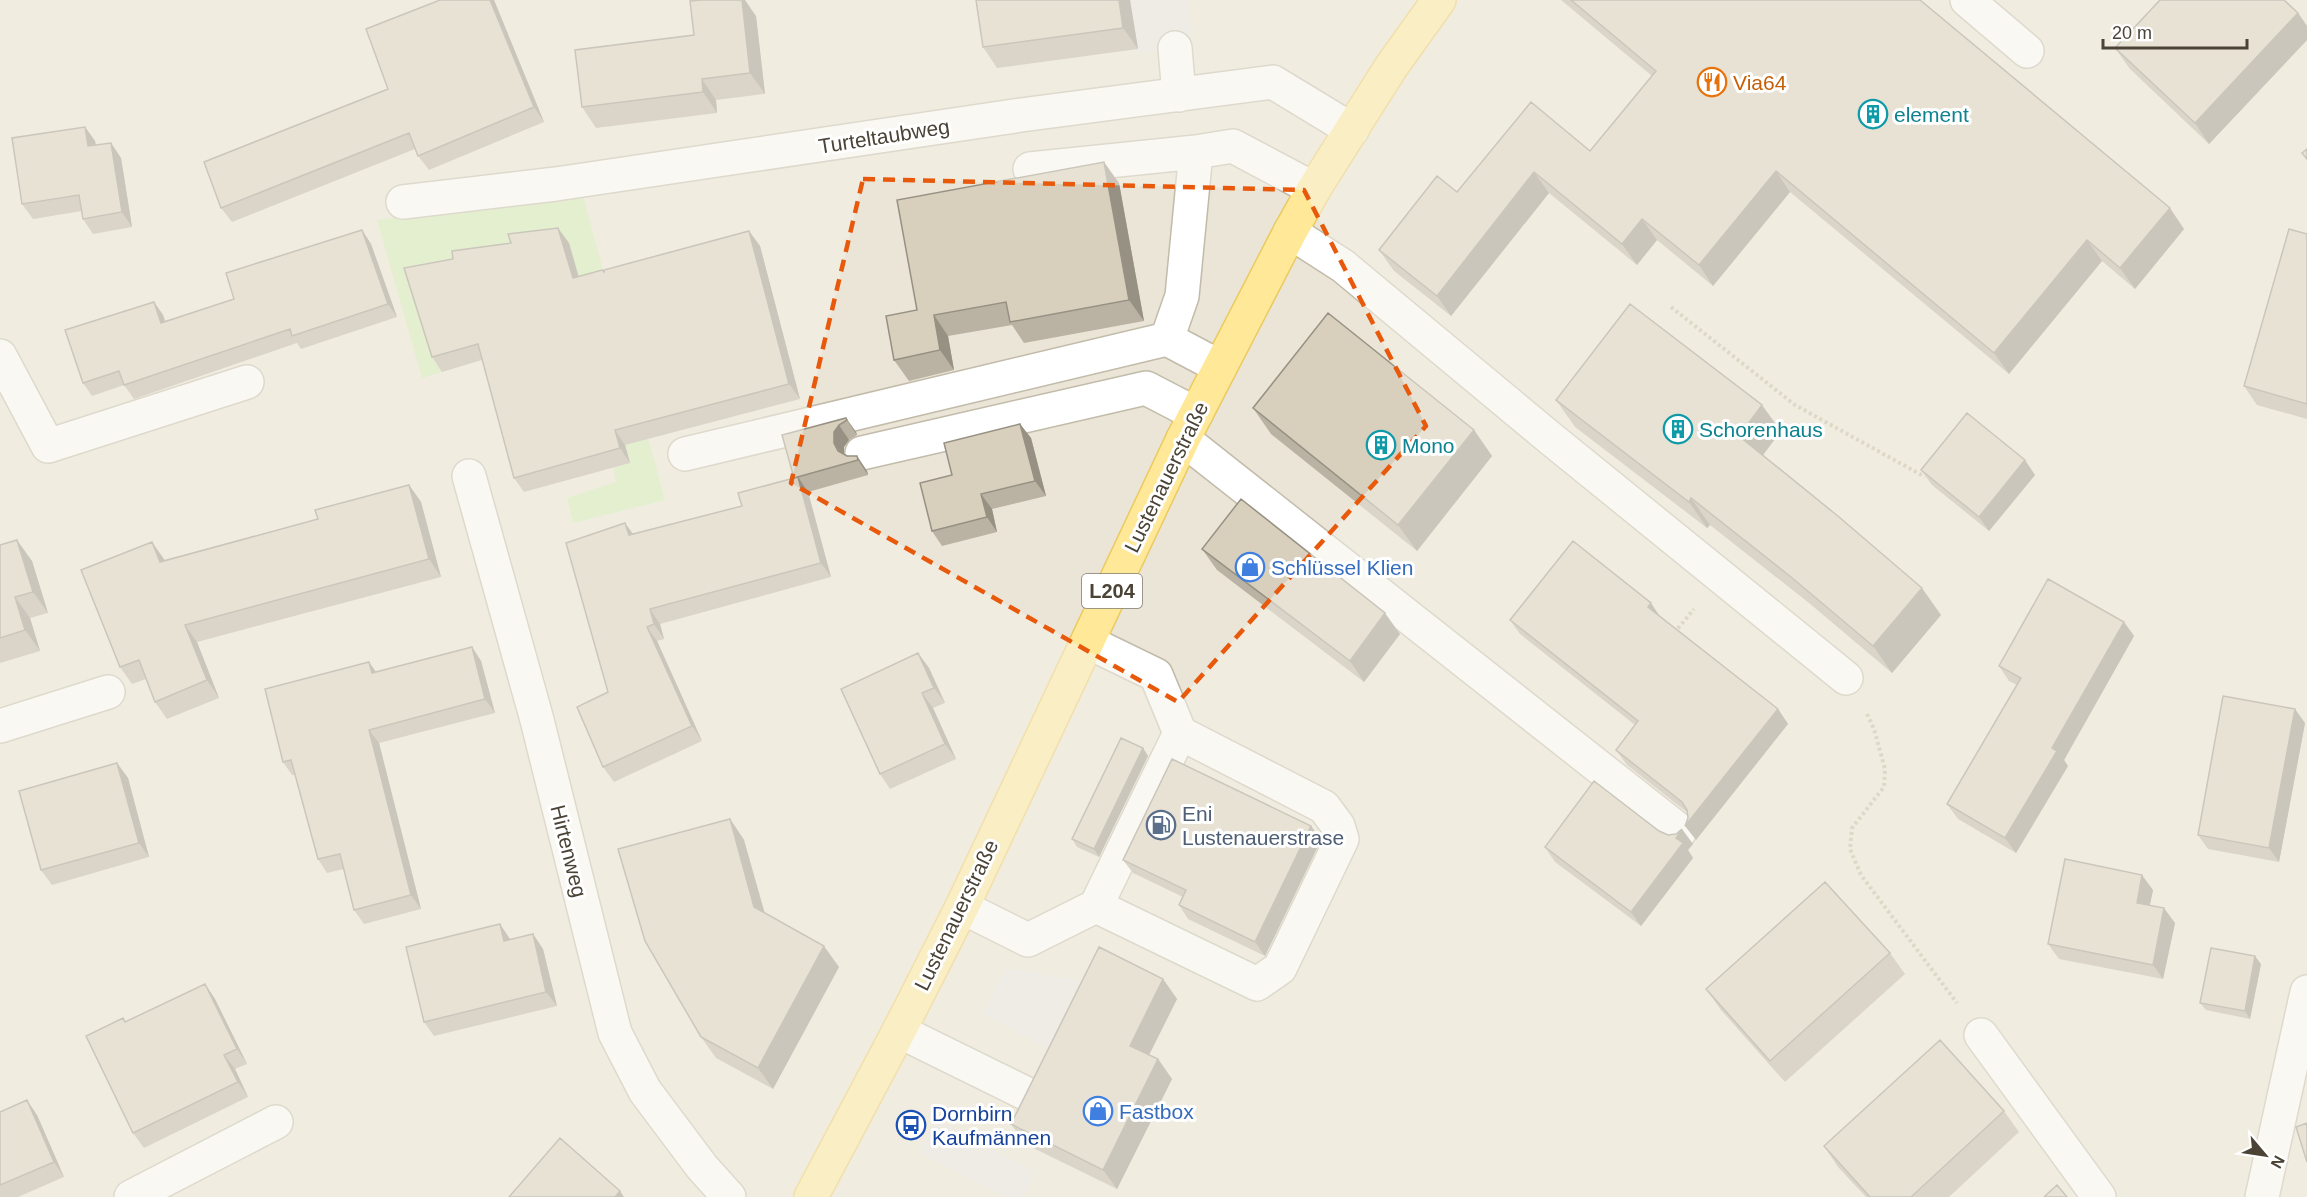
<svg xmlns="http://www.w3.org/2000/svg" width="2307" height="1197" font-family="Helvetica,sans-serif">
  <style>
    .residential { fill: #eae5d6 }
    .green { fill: #cdecaf }
    .parking { fill: #e6e4e1 }
    .lines { fill: none; stroke-linecap: round; stroke-linejoin: round }
    .minor-casing { stroke: #c2bbaa; stroke-width: 36 }
    .major-casing { stroke: #ecca60; stroke-width: 36 }
    .path { stroke: #c4b89b; stroke-width: 4; stroke-dasharray: 3 3; stroke-linecap: butt }
    .minor { stroke: #fff; stroke-width: 33 }
    .major { stroke: #ffe898; stroke-width: 33 }
    .wall { fill: #bab2a3 }
    .shaded-wall { fill: #979184 }
    .building { fill: #d8cfbd; stroke: #979184; stroke-width: 1.5 }
    .marked { fill: none; stroke: #e8590c; stroke-width: 4.5; stroke-dasharray: 12 8; stroke-linejoin: round }
    .labels { text-anchor: middle; dominant-baseline: central; stroke-width: 6; stroke-linejoin: round; paint-order: stroke }
    .shield { fill: #fff; stroke: #807b72; stroke-width: 1.5 }
    .shield-label { font-size: 20px; font-weight: bold; fill: #4a4336 }
    .food-label { font-size: 21px; fill: #c56008; stroke: #fff; text-anchor: start }
    .culture-label { font-size: 21px; fill: #0d838f; stroke: #fff; text-anchor: start }
    .street-label { font-size: 21px; fill: #4a4336; stroke: #fff }
    .shop-label { font-size: 21px; fill: #366cbe; stroke: #fff; text-anchor: start }
    .service-label { font-size: 21px; fill: #4e5e75; stroke: #fff; text-anchor: start }
    .transit-label { font-size: 21px; fill: #164399; stroke: #fff; text-anchor: start }
  </style>
  <rect width="100%" height="100%" fill="#f5f2e9"/>
  <!-- residential -->
  <path class="residential" d="M 0,0 L 2307,0 L 2307,1197 L 0,1197 Z"/>
  <!-- green -->
  <path class="green" d="M 582,192 L 665,500 L 573,523 L 567,498 L 616,482 L 613,468 L 630,463 L 550,362 L 415,283 L 442,372 L 422,378 L 377,220 Z"/>
  <!-- parking -->
  <path class="parking" d="M 1130,0 L 1188,0 L 1193,46 L 1138,53 Z
    M 1005,968 L 1088,982 L 1053,1052 L 982,1013 Z
    M 936,1120 L 1037,1172 L 1024,1197 L 1005,1197 L 919,1152 Z"/>
  <g class="lines">
    <!-- minor casing -->
    <g class="minor-casing">
      <path id="minor" d="M 1967,0 L 2027,51
        M 1175,48 L 1179,95
        M 1030,169 L 1196,152 L 1233,146 L 1314,189
        M 403,202 L 556,184 L 1021,115 L 1273,82 L 1352,130
        M 1290,232 L 1343,266 L 1550,438 L 1846,678
        M 1167,339 L 1182,296 L 1196,152
        M 0,356 L 48,446 L 247,382
        M 1183,439 L 1680,831
        M 862,453 L 1146,388 L 1196,414
        M 685,454 L 1167,339 L 1220,367
        M 469,476 L 537,720 L 615,1033 L 645,1091 L 702,1167 L 729,1197
        M 0,726 L 108,692
        M 1096,906 L 1257,984 L 1280,968 L 1342,839 L 1338,826 L 1324,807 L 1180,733
        M 962,907 L 1028,940 L 1096,906 L 1180,733 L 1156,675 L 1088,642
        M 899,1031 L 1029,1095
        M 1981,1035 L 2099,1197
        M 131,1197 L 276,1122
        M 2262,1197 L 2307,992"/>
    </g>
    <!-- major casing -->
    <g class="major-casing">
      <path id="major" d="M 811,1197 L 899,1031 L 962,907 L 1183,439 L 1290,232 L 1314,189 L 1391,67 L 1439,0"/>
    </g>
    <!-- path -->
    <path class="path" d="M 1671,307 L 1795,405 L 1925,477
      M 1674,633 L 1694,609
      M 1867,714 L 1874,729 L 1885,769 L 1884,787 L 1852,828 L 1850,849 L 1861,875 L 1957,1003"/>
    <!-- minor -->
    <use href="#minor" class="minor"/>
    <!-- major -->
    <use href="#major" class="major"/>
  </g>
  <!-- wall -->
  <path class="wall" d="M 440,0 L 494,0 L 544,122 L 429,170 L 418,156 L 415,149 L 232,222 L 221,208 L 388,89 Z
    M 976,0 L 1130,0 L 1138,49 L 997,68 L 983,47 Z
    M 1561,0 L 1920,0 L 2184,229 L 2135,289 L 2102,261 L 2009,374 L 1790,192 L 1713,286 L 1657,240 L 1637,265 L 1549,193 L 1451,316 L 1394,271 L 1379,250 L 1457,192 L 1590,151 L 1652,76 Z
    M 2298,13 L 2307,26 L 2307,40 L 2209,144 L 2130,69 L 2115,48 Z
    M 756,16 L 765,94 L 716,100 L 717,113 L 596,128 L 582,107 L 694,35 Z
    M 85,127 L 95,141 L 96,145 L 111,143 L 121,158 L 132,227 L 93,234 L 83,219 L 82,211 L 33,219 L 22,204 Z
    M 1119,183 L 1144,321 L 1024,343 L 1012,325 L 948,336 L 954,370 L 909,381 L 894,360 L 917,310 Z
    M 362,230 L 371,244 L 397,317 L 301,349 L 297,343 L 134,399 L 124,385 L 92,396 L 83,383 L 154,302 L 163,315 L 165,321 L 234,299 Z
    M 749,231 L 760,246 L 800,399 L 625,445 L 630,463 L 524,492 L 514,478 L 482,360 L 442,372 L 432,357 L 453,259 L 511,243 L 569,243 L 579,277 L 604,272 Z
    M 2307,234 L 2307,419 L 2257,405 L 2244,386 Z
    M 1556,400 L 1781,431 L 1763,455 L 1941,615 L 1892,673 L 1809,603 L 1710,525 L 1707,528 L 1575,427 Z
    M 1253,408 L 1474,430 L 1492,456 L 1417,551 L 1271,434 Z
    M 846,418 L 856,432 L 857,435 L 849,440 L 844,447 L 844,455 L 847,456 L 857,456 L 867,471 L 868,475 L 808,492 L 831,577 L 660,624 L 664,639 L 657,641 L 702,741 L 614,782 L 603,767 L 608,692 L 633,534 L 742,506 L 794,478 L 782,435 Z
    M 1020,424 L 1031,438 L 1046,496 L 992,509 L 997,532 L 942,546 L 932,531 L 952,475 Z
    M 1921,470 L 2035,475 L 1989,531 L 1932,485 Z
    M 409,485 L 421,502 L 441,577 L 197,642 L 219,698 L 167,719 L 155,702 L 146,679 L 132,684 L 120,667 L 164,559 L 164,560 L 318,519 Z
    M 0,545 L 32,561 L 48,613 L 30,618 L 40,651 L 0,663 Z
    M 1202,549 L 1400,634 L 1364,682 L 1217,570 Z
    M 1661,617 L 1778,709 L 1788,724 L 1696,840 L 1688,818 L 1688,813 L 1627,765 L 1616,750 L 1635,725 L 1520,634 L 1510,620 Z
    M 2124,622 L 2134,636 L 2064,760 L 2068,766 L 2016,853 L 1958,819 L 1947,804 L 2017,685 L 2009,681 L 1999,666 Z
    M 472,647 L 481,661 L 495,713 L 379,743 L 421,909 L 364,924 L 354,910 L 344,869 L 327,873 L 318,859 L 295,775 L 292,775 L 283,762 L 376,672 Z
    M 918,653 L 929,668 L 945,703 L 933,708 L 956,759 L 890,789 L 880,774 Z
    M 2305,723 L 2279,862 L 2208,849 L 2198,835 Z
    M 1143,748 L 1148,756 L 1099,857 L 1077,847 L 1072,839 Z
    M 117,763 L 128,778 L 149,857 L 52,885 L 41,870 Z
    M 730,819 L 744,840 L 764,913 L 839,967 L 773,1089 L 716,1058 L 701,1037 Z
    M 1311,826 L 1321,840 L 1265,956 L 1188,919 L 1179,905 L 1183,897 L 1133,873 L 1123,860 Z
    M 1659,831 L 1693,844 L 1688,850 L 1693,858 L 1641,926 L 1555,862 L 1545,847 Z
    M 2153,890 L 2150,905 L 2175,923 L 2163,979 L 2059,959 L 2048,944 Z
    M 533,934 L 543,949 L 557,1006 L 434,1036 L 424,1022 L 510,939 L 510,940 Z
    M 1890,953 L 1905,974 L 1785,1082 L 1721,1010 L 1706,989 Z
    M 2261,964 L 2250,1019 L 2206,1010 L 2200,1003 Z
    M 1163,979 L 1177,999 L 1149,1055 L 1158,1059 L 1172,1079 L 1117,1189 L 1025,1144 L 1011,1124 Z
    M 205,984 L 215,999 L 247,1064 L 235,1069 L 248,1097 L 144,1148 L 133,1133 Z
    M 2004,1111 L 2019,1132 L 1949,1197 L 1866,1197 L 1838,1167 L 1824,1146 Z
    M 0,1112 L 37,1115 L 64,1177 L 18,1197 L 0,1197 Z"/>
  <!-- shaded-wall -->
  <path class="shaded-wall" d="M 490,0 L 494,0 L 544,122 L 534,107 Z
    M 742,0 L 745,0 L 756,16 L 765,94 L 750,73 Z
    M 1119,0 L 1130,0 L 1138,49 L 1123,28 Z
    M 2298,13 L 2307,26 L 2307,40 L 2209,144 L 2195,123 Z
    M 702,79 L 716,100 L 717,113 L 703,92 Z
    M 85,127 L 95,141 L 98,161 L 88,146 Z
    M 111,143 L 121,158 L 132,227 L 122,212 Z
    M 1104,162 L 1119,183 L 1144,321 L 1129,300 Z
    M 1776,171 L 1790,192 L 1713,286 L 1699,265 Z
    M 1534,172 L 1549,193 L 1451,316 L 1437,296 Z
    M 2170,208 L 2184,229 L 2135,289 L 2120,268 Z
    M 1642,219 L 1657,240 L 1637,265 L 1622,244 Z
    M 558,228 L 569,243 L 583,293 L 573,278 Z
    M 362,230 L 371,244 L 397,317 L 388,304 Z
    M 749,231 L 760,246 L 800,399 L 789,384 Z
    M 2087,240 L 2102,261 L 2009,374 L 1994,353 Z
    M 154,302 L 163,315 L 170,336 L 161,323 Z
    M 934,315 L 948,336 L 954,370 L 940,350 Z
    M 1762,405 L 1781,431 L 1757,463 L 1739,436 Z
    M 846,418 L 856,432 L 857,435 L 847,420 Z
    M 1020,424 L 1031,438 L 1046,496 L 1035,481 Z
    M 839,425 L 849,440 L 844,447 L 844,458 L 849,466 L 834,443 L 834,432 Z
    M 615,430 L 625,445 L 630,463 L 620,448 Z
    M 1474,430 L 1492,456 L 1417,551 L 1398,525 Z
    M 857,456 L 867,471 L 868,475 L 858,460 Z
    M 2025,460 L 2035,475 L 1989,531 L 1979,517 Z
    M 798,477 L 808,492 L 831,577 L 821,563 Z
    M 409,485 L 421,502 L 441,577 L 429,559 Z
    M 981,494 L 992,509 L 997,532 L 987,517 Z
    M 1691,498 L 1710,525 L 1707,528 L 1689,502 Z
    M 625,523 L 636,538 L 629,535 Z
    M 17,540 L 32,561 L 48,613 L 33,592 Z
    M 152,542 L 164,559 L 172,579 L 160,562 Z
    M 1922,588 L 1941,615 L 1892,673 L 1873,646 Z
    M 15,597 L 30,618 L 40,651 L 25,630 Z
    M 1651,603 L 1661,618 L 1648,607 Z
    M 650,609 L 660,624 L 664,639 L 654,624 Z
    M 1385,613 L 1400,634 L 1364,682 L 1350,661 Z
    M 2124,622 L 2134,636 L 2064,760 L 2068,766 L 2016,853 L 2005,838 L 2052,748 Z
    M 185,625 L 197,642 L 219,698 L 207,680 Z
    M 647,627 L 657,641 L 702,741 L 692,726 Z
    M 472,647 L 481,661 L 495,713 L 485,699 Z
    M 918,653 L 929,668 L 945,703 L 934,688 Z
    M 369,662 L 379,676 L 372,673 Z
    M 922,693 L 933,708 L 956,759 L 945,744 Z
    M 1778,709 L 1788,724 L 1696,840 L 1685,826 Z
    M 2295,709 L 2305,723 L 2279,862 L 2269,848 Z
    M 369,730 L 379,743 L 421,909 L 411,895 Z
    M 1143,748 L 1148,756 L 1099,857 L 1094,849 Z
    M 117,763 L 128,778 L 149,857 L 139,843 Z
    M 730,819 L 744,840 L 769,928 L 754,907 Z
    M 1311,826 L 1321,840 L 1265,956 L 1255,942 Z
    M 1682,829 L 1693,844 L 1688,850 L 1693,858 L 1641,926 L 1631,912 L 1676,838 Z
    M 2142,875 L 2153,890 L 2147,918 L 2137,903 Z
    M 2164,908 L 2175,923 L 2163,979 L 2153,965 Z
    M 500,924 L 510,939 L 514,956 L 504,941 Z
    M 533,934 L 543,949 L 557,1006 L 546,992 Z
    M 824,946 L 839,967 L 773,1089 L 758,1068 Z
    M 2255,956 L 2261,964 L 2250,1019 L 2245,1011 Z
    M 1163,979 L 1177,999 L 1144,1065 L 1130,1046 Z
    M 205,984 L 215,999 L 247,1064 L 237,1049 Z
    M 224,1055 L 235,1069 L 248,1097 L 238,1082 Z
    M 1158,1059 L 1172,1079 L 1117,1189 L 1103,1170 Z
    M 27,1100 L 37,1115 L 64,1177 L 54,1162 Z
    M 620,1191 L 624,1197 L 615,1197 Z"/>
  <!-- building -->
  <path class="building" d="M 440,0 L 490,0 L 534,107 L 418,156 L 409,133 L 221,208 L 204,162 L 388,89 L 366,29 Z
    M 701,0 L 742,0 L 750,73 L 702,79 L 703,92 L 582,107 L 575,50 L 694,35 L 690,1 Z
    M 976,0 L 1119,0 L 1123,28 L 983,47 Z
    M 1571,0 L 1920,0 L 2170,208 L 2120,268 L 2087,240 L 1994,353 L 1776,171 L 1699,265 L 1642,219 L 1622,244 L 1534,172 L 1437,296 L 1379,250 L 1437,176 L 1457,192 L 1531,102 L 1590,151 L 1656,71 Z
    M 2160,0 L 2284,0 L 2298,13 L 2195,123 L 2115,48 Z
    M 85,127 L 88,146 L 111,143 L 122,212 L 83,219 L 79,195 L 22,204 L 12,138 Z
    M 2307,149 L 2307,159 L 2302,153 Z
    M 1104,162 L 1129,300 L 1010,322 L 1006,302 L 934,315 L 940,350 L 894,360 L 886,316 L 917,310 L 897,200 Z
    M 558,228 L 573,278 L 602,270 L 604,272 L 604,270 L 749,231 L 789,384 L 615,430 L 620,448 L 514,478 L 478,344 L 432,357 L 404,268 L 453,259 L 452,251 L 511,243 L 508,234 Z
    M 2289,229 L 2307,234 L 2307,404 L 2244,386 Z
    M 362,230 L 388,304 L 292,336 L 290,329 L 124,385 L 119,371 L 83,383 L 65,330 L 154,302 L 161,323 L 234,299 L 226,273 Z
    M 1630,304 L 1762,405 L 1739,436 L 1839,517 L 1922,588 L 1873,646 L 1791,577 L 1691,498 L 1689,502 L 1556,400 Z
    M 1328,313 L 1474,430 L 1398,525 L 1253,408 Z
    M 1967,413 L 2025,460 L 1979,517 L 1921,470 Z
    M 846,418 L 847,420 L 839,425 L 834,432 L 834,443 L 838,451 L 847,456 L 857,456 L 858,460 L 794,478 L 782,435 Z
    M 1020,424 L 1035,481 L 981,494 L 987,517 L 932,531 L 920,483 L 952,475 L 944,443 Z
    M 798,477 L 821,563 L 650,609 L 654,624 L 647,627 L 692,726 L 603,767 L 577,707 L 608,692 L 566,543 L 625,523 L 629,535 L 742,506 L 738,493 Z
    M 409,485 L 429,559 L 185,625 L 207,680 L 155,702 L 139,660 L 120,667 L 81,570 L 152,542 L 160,562 L 318,519 L 315,510 Z
    M 1241,499 L 1385,613 L 1350,661 L 1202,549 Z
    M 17,540 L 33,592 L 15,597 L 25,630 L 0,638 L 0,545 Z
    M 1573,541 L 1651,603 L 1648,607 L 1778,709 L 1685,826 L 1688,818 L 1687,810 L 1682,802 L 1616,750 L 1638,721 L 1510,620 Z
    M 2048,579 L 2124,622 L 2052,748 L 2057,751 L 2005,838 L 1947,804 L 2021,678 L 1999,666 Z
    M 472,647 L 485,699 L 369,730 L 411,895 L 354,910 L 340,854 L 318,859 L 291,760 L 283,762 L 265,689 L 369,662 L 372,673 Z
    M 918,653 L 934,688 L 922,693 L 945,744 L 880,774 L 841,689 Z
    M 2223,696 L 2295,709 L 2269,848 L 2198,835 Z
    M 1121,738 L 1143,748 L 1094,849 L 1072,839 Z
    M 1172,759 L 1311,826 L 1255,942 L 1179,905 L 1186,890 L 1123,860 Z
    M 117,763 L 139,843 L 41,870 L 19,791 Z
    M 1594,781 L 1659,831 L 1668,835 L 1676,834 L 1682,829 L 1676,838 L 1683,843 L 1631,912 L 1545,847 Z
    M 730,819 L 754,907 L 824,946 L 758,1068 L 701,1037 L 645,941 L 618,849 Z
    M 2065,859 L 2142,875 L 2137,903 L 2164,908 L 2153,965 L 2048,944 Z
    M 1825,882 L 1890,953 L 1770,1061 L 1706,989 Z
    M 500,924 L 504,941 L 533,934 L 546,992 L 424,1022 L 406,947 Z
    M 1099,947 L 1163,979 L 1130,1046 L 1158,1059 L 1103,1170 L 1011,1124 Z
    M 2211,948 L 2255,956 L 2245,1011 L 2200,1003 Z
    M 205,984 L 237,1049 L 224,1055 L 238,1082 L 133,1133 L 86,1036 L 123,1018 L 125,1022 Z
    M 1940,1040 L 2004,1111 L 1911,1197 L 1870,1197 L 1824,1146 Z
    M 27,1100 L 54,1162 L 0,1185 L 0,1112 Z
    M 2307,1123 L 2307,1162 L 2296,1127 Z
    M 560,1138 L 620,1191 L 615,1197 L 509,1197 Z
    M 2057,1185 L 2067,1197 L 2044,1197 Z"/>
  <!-- marked area -->
  <path d="M0 0H2307V1197H0ZM 863,179 L 1304,190 L 1426,426 L 1178,702 L 791,483 Z" fill="#f5f2e9" fill-opacity=".55" fill-rule="evenodd"/>
  <path class="marked" d="M 863,179 L 1304,190 L 1426,426 L 1178,702 L 791,483 Z"/>
  <!-- icons -->
  <defs>
    <g id="restaurant-ring" transform="scale(1.5)"><circle r="9.5" fill="#fff" stroke="#e8710a" stroke-width="1.5"/><path d="M-5-6h1v4h1v-4h1v4h1v-4h1v5L-1.5 .5V6h-2V.5L-5-1ZM5-6V6H3V1.5H1.5Q1.5-4 5-6Z" fill="#e8710a"/></g>
    <g id="building-ring" transform="scale(1.5)"><circle r="9.5" fill="#fff" stroke="#0f9aa8" stroke-width="1.5"/><path d="M-4-6H4V6H1V3H-1V6H-4ZM-2.5-4.3h1.7v1.8h-1.7ZM.8-4.3h1.7v1.8H.8ZM-2.5-1h1.7V.8h-1.7ZM.8-1h1.7V.8H.8Z" fill="#0f9aa8"/></g>
    <g id="shop-ring" transform="scale(1.5)"><circle r="9.5" fill="#fff" stroke="#3f7fe0" stroke-width="1.5"/><path d="M-5-2.5h2.3a2.7 3.5 0 0 1 5.4 0H5L5.5 6h-11ZM-1.5-2.5h3a1.5 2.3 0 0 0-3 0Z" fill="#3f7fe0"/></g>
    <g id="fuel-ring" transform="scale(1.5)"><circle r="9.5" fill="#fff" stroke="#5c6f8a" stroke-width="1.5"/><path d="M-5.5-6h7V0h2V4h1.3V-2.5L3-4.5l.8-.8L6-3V5H2.5V1h-1V6h-7ZM-4.2-4.7v3.2H.2V-4.7Z" fill="#5c6f8a"/></g>
    <g id="bus-ring" transform="scale(1.5)"><circle r="9.5" fill="#fff" stroke="#1a4fb4" stroke-width="1.5"/><path d="M-5-6H5V4H4V6H2V4H-2V6H-4V4H-5ZM-3.5-4V0h7V-4ZM-3.5 1.2v1.5H-2V1.2ZM2 1.2v1.5H3.5V1.2Z" fill="#1a4fb4"/></g>
  </defs>
  <g fill-rule="evenodd">
    <use href="#restaurant-ring" x="1712" y="82"/>
    <use href="#building-ring" x="1873" y="114"/>
    <use href="#building-ring" x="1678" y="429"/>
    <use href="#building-ring" x="1381" y="445"/>
    <use href="#shop-ring" x="1250" y="567"/>
    <use href="#fuel-ring" x="1161" y="825"/>
    <use href="#shop-ring" x="1098" y="1111"/>
    <use href="#bus-ring" x="911" y="1125"/>
  </g>
  <g class="labels">
    <!-- shield labels -->
    <rect class="shield" x="1082" y="574" width="60" height="34" rx="4.5"/>
    <g class="shield-label">
      <text x="1112" y="591">L204</text>
    </g>
    <!-- food labels -->
    <g class="food-label">
      <text x="1733" y="82">Via64</text>
    </g>
    <!-- culture labels -->
    <g class="culture-label">
      <text x="1894" y="114">element</text>
      <text x="1699" y="429">Schorenhaus</text>
      <text x="1402" y="445">Mono</text>
    </g>
    <!-- street labels -->
    <g class="street-label">
      <text transform="translate(884 136) rotate(-9)">Turteltaubweg</text>
      <text transform="translate(1166 477) rotate(-64)">Lustenauerstraße</text>
      <text transform="translate(569 851) rotate(76)">Hirtenweg</text>
      <text transform="translate(956 915) rotate(-64)">Lustenauerstraße</text>
    </g>
    <!-- shop labels -->
    <g class="shop-label">
      <text x="1271" y="567">Schlüssel Klien</text>
      <text x="1119" y="1111">Fastbox</text>
    </g>
    <!-- service labels -->
    <g class="service-label">
      <text x="1182" y="813">Eni<tspan x="1182" dy="24">Lustenauerstrase</tspan></text>
    </g>
    <!-- transit labels -->
    <g class="transit-label">
      <text x="932" y="1113">Dornbirn<tspan x="932" dy="24">Kaufmännen</tspan></text>
    </g>
  </g>
  <!-- north arrow -->
  <g transform="translate(2265 1155) rotate(119)" stroke="#ffffff" stroke-width="4.5" paint-order="stroke">
  <path d="M0-4.5L10 22L0 15L-10 22Z" fill="#4a4336"/>
  <text y="-9" font-size="16" font-weight="bold" text-anchor="middle" fill="#4a4336">N</text>
  </g>
  <!-- scale -->
  <path d="M2103 39v9h144v-9" fill="none" stroke="#4a4336" stroke-width="3"/>
  <text x="2112" y="39" font-size="18" fill="#4a4336" stroke="#ffffff" stroke-width="4.5" paint-order="stroke">20 m</text>
</svg>
